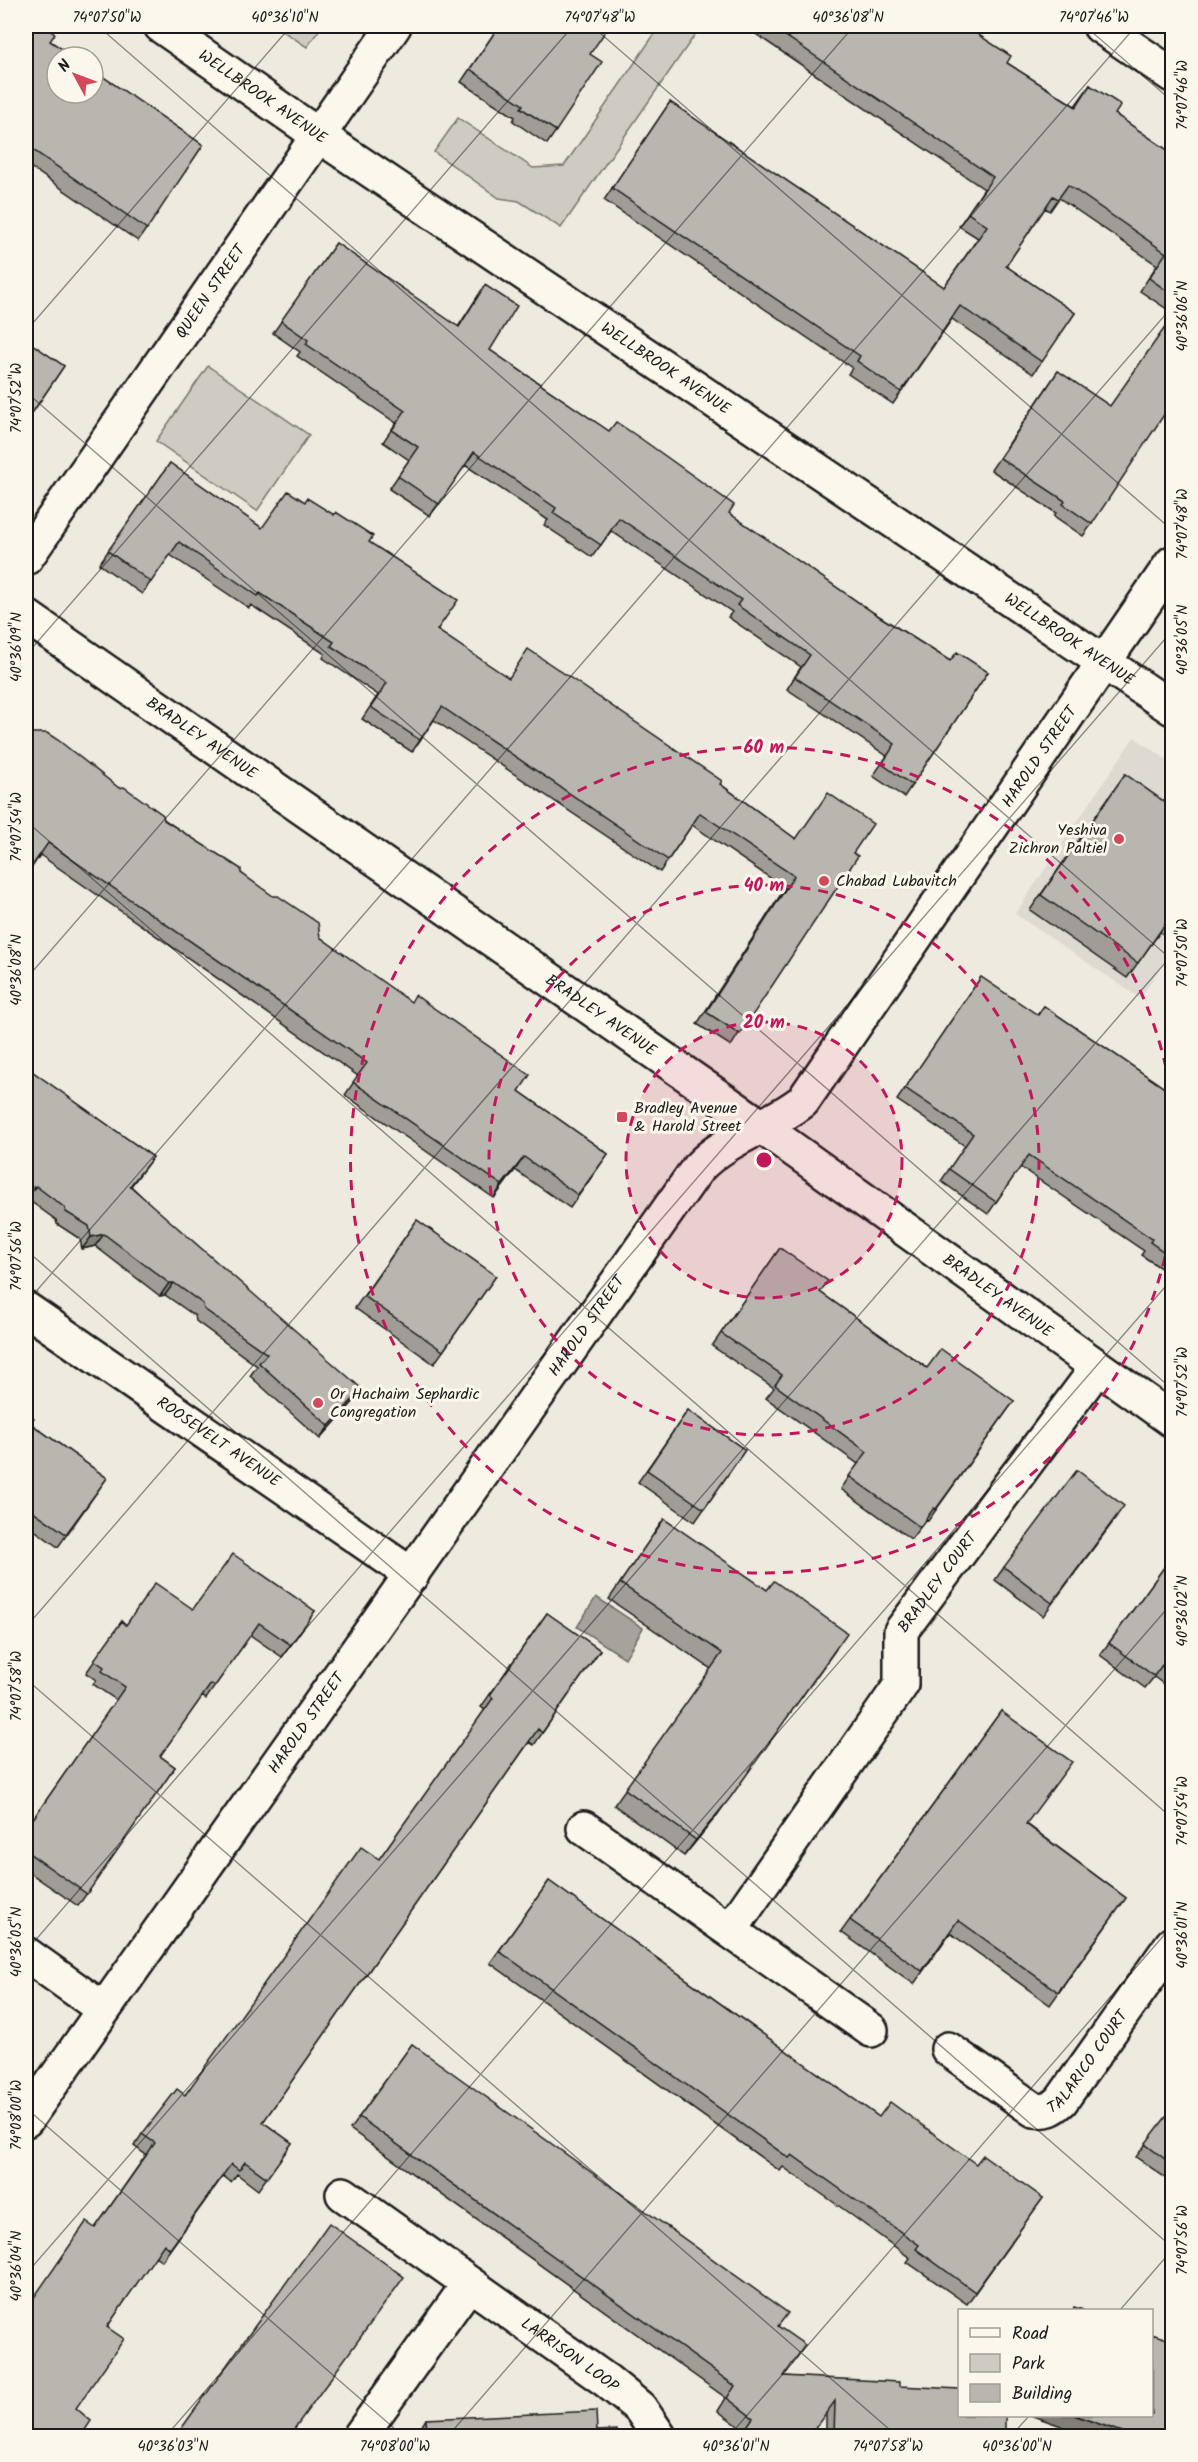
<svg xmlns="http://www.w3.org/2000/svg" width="1198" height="2462" font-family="Kalam,sans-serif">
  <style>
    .built { fill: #dedad1 }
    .green { fill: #ceccc2; stroke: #75746f; stroke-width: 1.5 }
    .water { fill: #a6a39d; stroke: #6f6d69; stroke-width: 1.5 }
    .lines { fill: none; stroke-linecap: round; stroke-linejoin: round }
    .street-casing { stroke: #1c1c1c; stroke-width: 38 }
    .secondary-casing { stroke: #1c1c1c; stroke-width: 38 }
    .street { stroke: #fbf7ec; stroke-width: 33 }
    .secondary { stroke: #fbf7ec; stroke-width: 33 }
    .wall { fill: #9f9d96; stroke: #1c1c1c; stroke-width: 1.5 }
    .shaded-wall { fill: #827f7a; stroke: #1c1c1c; stroke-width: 1.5 }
    .building { fill: #b9b6af; stroke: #1c1c1c; stroke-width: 1.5 }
    .ticks { fill: none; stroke: #1c1c1c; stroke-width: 1.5; stroke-opacity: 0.45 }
    .ring { fill: none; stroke: #c2185b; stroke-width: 3; stroke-dasharray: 10 8 }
    .poi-dot { fill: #d1495b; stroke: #fbf7ec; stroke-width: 2 }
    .labels { text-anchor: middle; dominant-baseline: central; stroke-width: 6; stroke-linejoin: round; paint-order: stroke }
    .street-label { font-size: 16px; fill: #1c1c1c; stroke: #fbf7ec }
    .poi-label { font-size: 16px; fill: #1c1c1c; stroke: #fbf7ec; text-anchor: start }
    .centre { fill: #c2185b; stroke: #fbf7ec; stroke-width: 3 }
    .ring-label { font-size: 18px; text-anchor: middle; font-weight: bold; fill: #c2185b; stroke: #fbf7ec; stroke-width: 6; stroke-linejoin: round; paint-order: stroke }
    .neatline { fill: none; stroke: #1c1c1c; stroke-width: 2 }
    .ticks-label { font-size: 15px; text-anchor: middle; fill: #1c1c1c }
  </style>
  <rect width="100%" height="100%" fill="#eeeadf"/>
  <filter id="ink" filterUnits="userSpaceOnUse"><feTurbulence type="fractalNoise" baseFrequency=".0167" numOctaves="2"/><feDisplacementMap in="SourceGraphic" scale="12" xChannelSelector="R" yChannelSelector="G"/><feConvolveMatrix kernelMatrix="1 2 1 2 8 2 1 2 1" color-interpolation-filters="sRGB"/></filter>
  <g filter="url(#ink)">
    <!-- built -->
    <path class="built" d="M 1134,737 L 1172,763 L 1172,950 L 1140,998 L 1015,914 Z"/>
    <!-- green -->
    <path class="green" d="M 275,26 L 322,26 L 307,47 Z
      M 660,26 L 701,26 L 561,228 L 519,201 L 499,198 L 434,152 L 458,118 L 533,168 L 564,166 Z
      M 208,366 L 309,435 L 257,511 L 156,441 Z"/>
    <!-- water -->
    <path class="water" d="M 596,1597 L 643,1628 L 625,1658 L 577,1627 Z"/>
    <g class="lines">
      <!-- street casing -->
      <g class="street-casing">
        <g id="street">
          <path id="s1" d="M 161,26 L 318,135 L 1172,708"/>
          <path d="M 1100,26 L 1172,75"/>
          <path id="s2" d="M 26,558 L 394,26"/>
          <path id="s3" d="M 26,1309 L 412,1575"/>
          <path d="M 584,1828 L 871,2030"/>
          <path id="s4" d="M 731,1929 L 901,1685 L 901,1631 L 1097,1368"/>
          <path d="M 26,1954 L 103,2009"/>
          <path id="s5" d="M 948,2049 L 1034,2110 C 1046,2112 1052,2109 1061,2101 L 1172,1944"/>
          <path id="s6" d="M 26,2120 L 698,1168 C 727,1137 770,1127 803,1101 L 1172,563"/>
          <path id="s7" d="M 343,2194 L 607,2381 L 640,2408 L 659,2436"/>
          <path d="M 360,2436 L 469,2284"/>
        </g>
      </g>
      <!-- secondary casing -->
      <g class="secondary-casing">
        <g id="secondary">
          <path id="s8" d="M 26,616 L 762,1127 L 1172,1420"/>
        </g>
      </g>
      <!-- street -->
      <use href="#street" class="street"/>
      <!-- secondary -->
      <use href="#secondary" class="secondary"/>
    </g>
    <!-- wall -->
    <path class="wall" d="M 26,26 L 50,41 L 203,145 L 138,241 L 26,164 Z
      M 499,26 L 590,54 L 556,131 L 547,144 L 513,121 L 515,117 L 461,82 Z
      M 744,26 L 965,26 L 1007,63 L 1075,106 L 1090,85 L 1115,114 L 1173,154 L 1173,313 L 1140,291 L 1157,265 L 1059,198 L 1050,211 L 1045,208 L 1006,266 L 1075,313 L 1033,374 L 952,319 L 893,404 L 848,374 L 852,368 L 604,200 L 670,102 L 944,287 L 978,238 L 959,226 L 984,189 Z
      M 336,243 L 458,327 L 485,285 L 490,350 L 874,613 L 950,661 L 988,672 L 904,797 L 873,776 L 887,756 L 787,689 L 801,667 L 728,617 L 732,612 L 611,531 L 592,557 L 544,525 L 548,520 L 465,465 L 430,516 L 389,489 L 409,460 L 383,442 L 396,423 L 297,356 L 300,352 L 273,333 Z
      M 26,340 L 64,366 L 26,422 Z
      M 1058,371 L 1110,406 L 1092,524 L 1083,536 L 1054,516 L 1056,513 L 991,470 Z
      M 170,463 L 262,528 L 369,542 L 437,630 L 508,678 L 720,784 L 796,839 L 853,853 L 731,1046 L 697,1024 L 785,888 L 692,825 L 660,872 L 434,720 L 412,752 L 362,719 L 378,695 L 323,658 L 325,654 L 251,605 L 249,608 L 170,555 L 142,594 L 99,564 Z
      M 26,742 L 119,788 L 241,873 L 320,937 L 519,1091 L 608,1154 L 570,1208 L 515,1170 L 494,1198 L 345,1095 L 358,1076 L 40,855 L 26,876 Z
      M 1125,774 L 1173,808 L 1173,941 L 1160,932 L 1127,978 L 1030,910 Z
      M 981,977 L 1037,1015 L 1044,1006 L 1173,1094 L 1173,1276 L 1141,1255 L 1144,1251 L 1020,1167 L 988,1214 L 941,1181 L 965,1146 L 897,1100 Z
      M 26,1067 L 153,1157 L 131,1186 L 354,1401 L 320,1439 L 250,1376 L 257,1366 L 196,1321 L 195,1316 L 165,1295 L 160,1296 L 95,1246 L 82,1249 L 80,1239 L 57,1224 L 56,1220 L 27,1199 L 26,1199 Z
      M 417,1220 L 496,1276 L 434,1364 L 355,1308 Z
      M 780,1248 L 820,1292 L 927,1368 L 1014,1401 L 928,1521 L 926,1520 L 911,1539 L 841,1489 L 858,1464 L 766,1398 L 774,1388 L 712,1346 Z
      M 688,1410 L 745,1450 L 695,1522 L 638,1482 Z
      M 26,1412 L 30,1423 L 107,1478 L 58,1547 L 26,1524 Z
      M 1116,1518 L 1043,1616 L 995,1580 L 1004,1567 Z
      M 664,1519 L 767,1590 L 718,1814 L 684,1856 L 614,1805 L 711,1669 L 609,1599 Z
      M 1173,1555 L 1173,1691 L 1154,1677 L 1145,1688 L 1100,1655 Z
      M 193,1609 L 315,1611 L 282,1657 L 250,1635 L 206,1699 L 202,1696 L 160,1756 L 175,1767 L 78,1906 L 26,1870 L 26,1829 L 116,1700 L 93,1684 L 96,1680 L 86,1673 L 122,1621 L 126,1625 Z
      M 547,1613 L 600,1650 L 534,1745 L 529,1742 L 263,2122 L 292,2143 L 258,2190 L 237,2174 L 231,2182 L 223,2176 L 162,2261 L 155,2256 L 107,2327 L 76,2408 L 26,2436 L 95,2228 L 146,2155 L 134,2146 L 142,2134 L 185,2095 L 379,1859 L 485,1710 L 481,1707 Z
      M 1001,1711 L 1027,1824 L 1126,1898 L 1050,2005 L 950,1933 L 914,1984 L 841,1932 Z
      M 549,1881 L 879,2117 L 1043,2198 L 967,2304 L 907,2262 L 910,2258 L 846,2211 L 783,2167 L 780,2171 L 490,1963 Z
      M 412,2044 L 778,2326 L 784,2376 L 899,2386 L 1005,2436 L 826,2436 L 826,2413 L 744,2430 L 718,2411 L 726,2398 L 350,2129 Z
      M 1173,2108 L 1173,2183 L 1136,2157 Z
      M 426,2419 L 617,2436 L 418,2436 L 418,2432 Z"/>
    <!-- shaded-wall -->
    <path class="shaded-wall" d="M 524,1157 L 515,1170 L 494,1198 L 502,1185 Z
      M 36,1186 L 27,1199 L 26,1199 L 26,1195 L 31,1188 Z
      M 104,1234 L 95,1246 L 82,1249 L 91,1237 Z
      M 169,1283 L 174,1283 L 165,1295 L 160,1296 Z
      M 362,1389 L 354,1401 L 320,1439 L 329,1426 Z
      M 836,1649 L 718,1814 L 684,1856 L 696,1840 Z
      M 1030,2415 L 1074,2415 L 1128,2434 L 1126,2436 L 1090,2436 Z"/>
    <!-- building -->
    <path class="building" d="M 26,26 L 43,26 L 55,34 L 50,41 L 74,57 L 57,57 L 57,93 L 93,93 L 93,70 L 203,145 L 147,229 L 26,145 Z
      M 499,26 L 609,26 L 590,54 L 602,62 L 556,131 L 521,108 L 523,105 L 470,69 Z
      M 771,26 L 965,26 L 1011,56 L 1007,63 L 1076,107 L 1090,85 L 1121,105 L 1115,114 L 1173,154 L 1173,295 L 1149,278 L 1166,253 L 1068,185 L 1058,199 L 1053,196 L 1006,266 L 1075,313 L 1042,362 L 960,306 L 901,392 L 857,361 L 860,356 L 612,188 L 670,102 L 944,287 L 987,226 L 968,213 L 993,177 Z
      M 336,243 L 459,327 L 485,285 L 517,306 L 490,350 L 609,431 L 616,422 L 640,438 L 734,505 L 729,513 L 874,613 L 950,661 L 957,652 L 988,672 L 912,785 L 882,764 L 895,744 L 795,677 L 810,655 L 737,605 L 741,600 L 619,518 L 601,545 L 553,513 L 556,508 L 474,452 L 439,504 L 398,476 L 418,447 L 392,430 L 405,411 L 306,344 L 308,340 L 281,321 Z
      M 1173,316 L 1173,401 L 1092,524 L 1063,504 L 1065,501 L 1000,458 L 1058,371 L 1110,406 Z
      M 26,340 L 64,366 L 30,416 L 26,414 L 26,415 Z
      M 170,463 L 262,528 L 288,491 L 305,502 L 307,498 L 334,515 L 336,512 L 373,536 L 369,542 L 458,600 L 437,630 L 509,678 L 528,649 L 722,781 L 720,784 L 796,839 L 828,793 L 873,824 L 853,853 L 858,856 L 740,1034 L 706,1012 L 794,876 L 700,813 L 668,860 L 442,707 L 420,740 L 371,707 L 387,683 L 331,646 L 334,642 L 260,593 L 258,596 L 179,542 L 151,582 L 108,551 Z
      M 32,733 L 47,733 L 58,740 L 119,788 L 124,787 L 163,815 L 164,820 L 241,869 L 241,873 L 273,896 L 278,896 L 318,923 L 320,937 L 411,1002 L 415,995 L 530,1075 L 519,1091 L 608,1154 L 578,1195 L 524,1157 L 502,1185 L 353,1082 L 367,1063 L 48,843 L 30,869 L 26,865 L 26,742 Z
      M 1125,774 L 1173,808 L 1173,919 L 1170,917 L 1138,963 L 1041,895 Z
      M 981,977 L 1038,1015 L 1044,1006 L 1173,1094 L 1173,1258 L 1150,1242 L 1152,1239 L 1029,1155 L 996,1202 L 949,1169 L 973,1134 L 905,1088 Z
      M 26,1067 L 153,1157 L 130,1186 L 362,1389 L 329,1426 L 259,1363 L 267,1354 L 204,1309 L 203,1304 L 174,1283 L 169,1283 L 104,1234 L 91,1237 L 89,1226 L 66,1212 L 65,1208 L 36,1186 L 31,1188 L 26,1184 Z
      M 417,1220 L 496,1276 L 443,1351 L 364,1296 Z
      M 780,1248 L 828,1281 L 820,1292 L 927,1368 L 941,1349 L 1014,1401 L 936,1509 L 934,1508 L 920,1527 L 849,1476 L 867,1452 L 775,1385 L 782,1375 L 721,1333 Z
      M 688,1410 L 745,1450 L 704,1509 L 647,1470 Z
      M 26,1412 L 34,1418 L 30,1423 L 107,1478 L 66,1534 L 26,1506 Z
      M 1077,1470 L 1124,1506 L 1052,1603 L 1004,1567 Z
      M 664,1519 L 767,1590 L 774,1581 L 847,1633 L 730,1798 L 696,1840 L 625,1789 L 722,1653 L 620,1583 Z
      M 233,1554 L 315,1611 L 291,1645 L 259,1623 L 215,1686 L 211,1684 L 160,1756 L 175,1767 L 87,1894 L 26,1851 L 26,1829 L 125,1687 L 102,1671 L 104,1667 L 94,1660 L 122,1621 L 126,1625 L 155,1583 L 193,1609 Z
      M 1173,1555 L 1173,1672 L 1162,1665 L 1154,1676 L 1109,1643 Z
      M 547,1613 L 600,1650 L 542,1733 L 538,1729 L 263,2122 L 292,2143 L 267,2178 L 245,2162 L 239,2170 L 231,2164 L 170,2249 L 164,2244 L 107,2327 L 124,2339 L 76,2408 L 91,2421 L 81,2436 L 26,2436 L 26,2309 L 86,2222 L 95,2228 L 155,2143 L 142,2134 L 177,2089 L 185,2095 L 361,1847 L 379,1859 L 493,1698 L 490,1695 Z
      M 1001,1711 L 1072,1762 L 1026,1824 L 1126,1898 L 1058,1992 L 958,1920 L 922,1971 L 850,1920 Z
      M 549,1881 L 879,2117 L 890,2102 L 976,2164 L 983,2155 L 1043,2198 L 975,2292 L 916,2249 L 919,2245 L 854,2199 L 792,2155 L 789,2158 L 499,1951 Z
      M 412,2044 L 788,2313 L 778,2326 L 805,2345 L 784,2376 L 899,2382 L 899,2386 L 960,2389 L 960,2415 L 1005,2415 L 1005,2436 L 834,2436 L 835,2401 L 809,2436 L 740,2436 L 753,2418 L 727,2398 L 735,2386 L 359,2117 Z
      M 1173,2108 L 1173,2165 L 1145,2144 Z
      M 329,2223 L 404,2277 L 289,2436 L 176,2436 Z
      M 1074,2307 L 1083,2310 L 1073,2310 Z
      M 1152,2334 L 1173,2341 L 1173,2436 L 1130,2436 L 1128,2434 L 1074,2415 L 1152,2415 Z
      M 596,2411 L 597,2431 L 617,2430 L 617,2436 L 427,2436 L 426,2419 Z"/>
  </g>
  <!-- ticks -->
  <path class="ticks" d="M 98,26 L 1172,960M 592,26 L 1172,530M 1085,26 L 1172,101M 26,331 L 291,26M 26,392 L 1172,1389M 26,655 L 573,26M 26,821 L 1172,1818M 26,979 L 854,26M 26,1250 L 1172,2247M 26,1303 L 1136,26M 26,1627 L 1172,307M 26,1679 L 897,2436M 26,1951 L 1172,631M 26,2108 L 403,2436M 26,2274 L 1172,955M 1120,2310 L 1172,2250M 166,2436 L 1172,1279M 448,2436 L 1172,1603M 729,2436 L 1172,1926M 1011,2436 L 1029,2416"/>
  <!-- distance rings -->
  <circle cx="764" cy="1160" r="138" fill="#c2185b" fill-opacity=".12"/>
  <g class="ring">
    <circle cx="764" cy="1160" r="138"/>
    <circle cx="764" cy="1160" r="275"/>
    <path d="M1172 1221A413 413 0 1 1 1172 1099"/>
  </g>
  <!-- markers -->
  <g class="poi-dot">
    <circle cx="1119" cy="839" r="6"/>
    <circle cx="824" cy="881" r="6"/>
    <rect x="616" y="1111" width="12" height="12" rx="3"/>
    <circle cx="318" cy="1403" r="6"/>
  </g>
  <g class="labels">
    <!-- street labels -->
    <g class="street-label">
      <text stroke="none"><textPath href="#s1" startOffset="124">WELLBROOK AVENUE</textPath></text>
      <text stroke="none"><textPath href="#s2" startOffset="324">QUEEN STREET</textPath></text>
      <text stroke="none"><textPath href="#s1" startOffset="610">WELLBROOK AVENUE</textPath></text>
      <text stroke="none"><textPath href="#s1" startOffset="1096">WELLBROOK AVENUE</textPath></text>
      <text stroke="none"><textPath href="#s8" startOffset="214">BRADLEY AVENUE</textPath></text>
      <text stroke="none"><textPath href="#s6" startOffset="1708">HAROLD STREET</textPath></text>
      <text stroke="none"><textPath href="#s8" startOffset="700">BRADLEY AVENUE</textPath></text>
      <text stroke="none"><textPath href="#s8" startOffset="1186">BRADLEY AVENUE</textPath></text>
      <text stroke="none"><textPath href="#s6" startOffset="972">HAROLD STREET</textPath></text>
      <text stroke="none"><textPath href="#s3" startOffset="234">ROOSEVELT AVENUE</textPath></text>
      <text stroke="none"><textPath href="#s4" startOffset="412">BRADLEY COURT</textPath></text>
      <text stroke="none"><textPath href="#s6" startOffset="486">HAROLD STREET</textPath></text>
      <text stroke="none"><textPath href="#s5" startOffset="182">TALARICO COURT</textPath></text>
      <text stroke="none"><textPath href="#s7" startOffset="278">LARRISON LOOP</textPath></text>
    </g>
    <!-- poi labels -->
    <g class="poi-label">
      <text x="1107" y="830" text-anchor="end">Yeshiva<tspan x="1107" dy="18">Zichron Paltiel</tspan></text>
      <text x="836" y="881">Chabad Lubavitch</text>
      <text x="634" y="1108">Bradley Avenue<tspan x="634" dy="18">&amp; Harold Street</tspan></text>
      <text x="330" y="1394">Or Hachaim Sephardic<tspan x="330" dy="18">Congregation</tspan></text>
    </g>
  </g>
  <circle cx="764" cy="1160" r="9" class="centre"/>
  <g class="ring-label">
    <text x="764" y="753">60 m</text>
    <text x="764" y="891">40 m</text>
    <text x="764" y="1028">20 m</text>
  </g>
  <!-- margin -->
  <rect width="1198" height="2462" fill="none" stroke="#fbf7ec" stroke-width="66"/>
  <!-- legend -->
  <rect x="958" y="2309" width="195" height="108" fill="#fbf7ec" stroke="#a29f99" stroke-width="1.5"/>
  <rect x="970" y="2328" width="30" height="9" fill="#fbf7ec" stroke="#a29f99" stroke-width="1.5"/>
  <text x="1012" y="2339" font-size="18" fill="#1c1c1c">Road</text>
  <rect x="970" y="2354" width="30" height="18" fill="#ceccc2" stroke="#a29f99" stroke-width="1.5"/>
  <text x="1012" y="2369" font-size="18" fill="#1c1c1c">Park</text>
  <rect x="970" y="2384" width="30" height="18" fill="#b9b6af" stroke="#a29f99" stroke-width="1.5"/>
  <text x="1012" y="2399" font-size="18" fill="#1c1c1c">Building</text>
  <!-- north arrow -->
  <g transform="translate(75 75) rotate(311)"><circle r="28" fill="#fbf7ec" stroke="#a29f99" stroke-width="1.5"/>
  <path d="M0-4.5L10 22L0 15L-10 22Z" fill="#d1495b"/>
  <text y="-9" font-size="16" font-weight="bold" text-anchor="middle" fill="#1c1c1c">N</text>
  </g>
  <rect x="33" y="33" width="1132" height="2396" class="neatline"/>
  <g class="ticks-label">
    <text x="107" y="22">74°07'50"W</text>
    <text x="285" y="22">40°36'10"N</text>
    <text x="600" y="22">74°07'48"W</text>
    <text x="848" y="22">40°36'08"N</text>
    <text x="1094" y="22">74°07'46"W</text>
    <text transform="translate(1182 95) rotate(-90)" y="5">74°07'46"W</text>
    <text transform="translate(1182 316) rotate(-90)" y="5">40°36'06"N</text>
    <text transform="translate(16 398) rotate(-90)" y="5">74°07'52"W</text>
    <text transform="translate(1182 524) rotate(-90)" y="5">74°07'48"W</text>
    <text transform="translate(1182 640) rotate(-90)" y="5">40°36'05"N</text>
    <text transform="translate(16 647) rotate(-90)" y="5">40°36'09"N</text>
    <text transform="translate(16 827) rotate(-90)" y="5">74°07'54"W</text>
    <text transform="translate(1182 953) rotate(-90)" y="5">74°07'50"W</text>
    <text transform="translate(16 970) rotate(-90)" y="5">40°36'08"N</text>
    <text transform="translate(16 1256) rotate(-90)" y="5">74°07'56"W</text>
    <text transform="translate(1182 1382) rotate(-90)" y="5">74°07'52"W</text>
    <text transform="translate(1182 1611) rotate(-90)" y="5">40°36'02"N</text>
    <text transform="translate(16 1686) rotate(-90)" y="5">74°07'58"W</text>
    <text transform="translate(1182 1811) rotate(-90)" y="5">74°07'54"W</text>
    <text transform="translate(1182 1935) rotate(-90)" y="5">40°36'01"N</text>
    <text transform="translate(16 1942) rotate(-90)" y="5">40°36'05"N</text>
    <text transform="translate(16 2115) rotate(-90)" y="5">74°08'00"W</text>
    <text transform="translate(1182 2240) rotate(-90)" y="5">74°07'56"W</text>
    <text transform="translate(16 2266) rotate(-90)" y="5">40°36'04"N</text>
    <text x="173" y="2451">40°36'03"N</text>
    <text x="395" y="2451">74°08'00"W</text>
    <text x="736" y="2451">40°36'01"N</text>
    <text x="888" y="2451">74°07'58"W</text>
    <text x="1017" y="2451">40°36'00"N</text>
  </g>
</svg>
